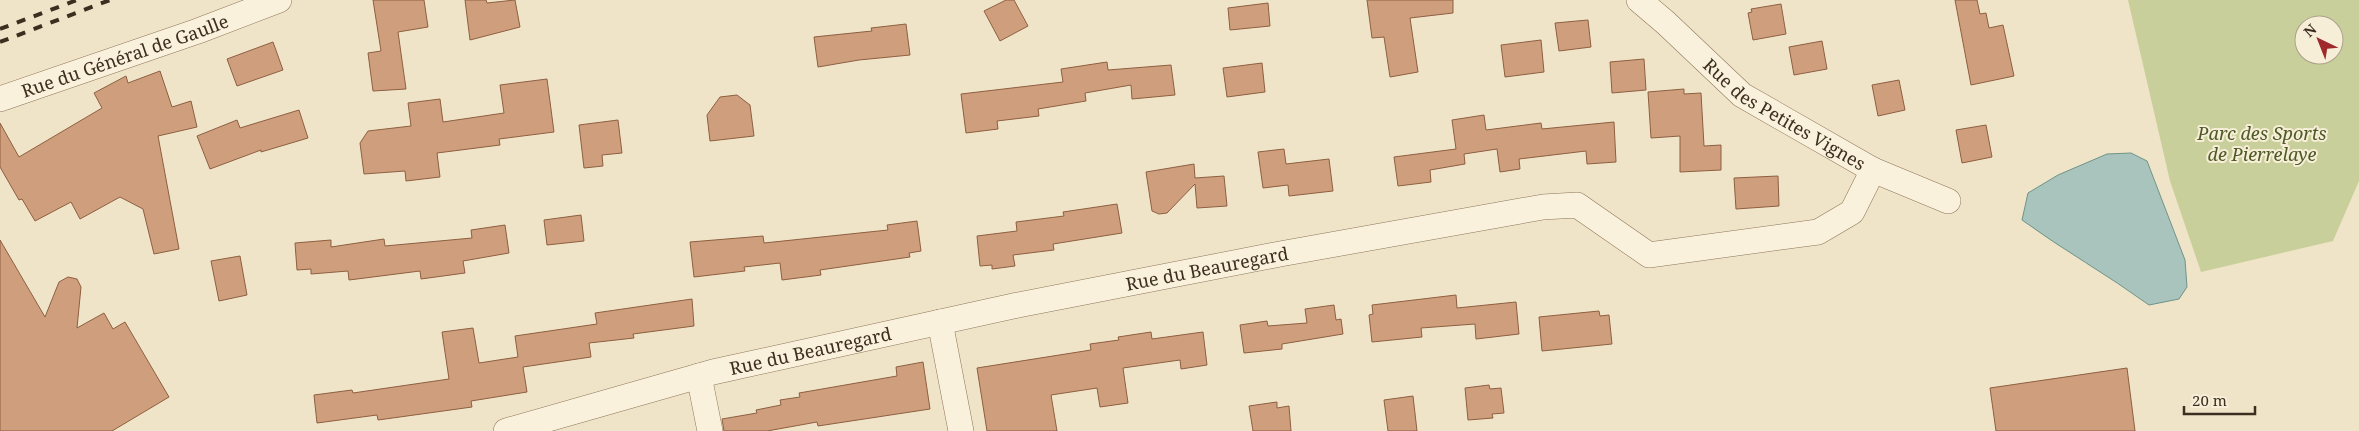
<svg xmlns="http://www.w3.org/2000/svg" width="2359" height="431" font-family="'Noto Serif',serif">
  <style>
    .green { fill: #c9cf9b; fill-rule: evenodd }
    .water { fill: #a9c4bc; stroke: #6f938a }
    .building { fill: #cf9f7d; stroke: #8d5f41 }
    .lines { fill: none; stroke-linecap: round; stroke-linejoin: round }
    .street-casing { stroke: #8d765c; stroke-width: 26 }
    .street { stroke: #faf1dc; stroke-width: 25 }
    .rail { stroke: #3d2e20; stroke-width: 4; stroke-dasharray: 9 9; stroke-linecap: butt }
    .labels { text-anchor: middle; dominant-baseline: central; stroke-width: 4; stroke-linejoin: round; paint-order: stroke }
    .street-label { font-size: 18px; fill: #3d2e20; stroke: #f7eed8 }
    .park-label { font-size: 18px; font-style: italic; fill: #4d5a26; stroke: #f7eed8 }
  </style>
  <rect width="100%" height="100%" fill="#f0e4c8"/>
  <!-- green -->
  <path class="green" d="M 2128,0 L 2359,0 L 2359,181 L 2333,241 L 2201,272 L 2170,181 ZM 2304,25 L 2334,25 L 2334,55 L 2304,55 Z"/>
  <!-- water -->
  <path class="water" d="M 2131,153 L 2147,161 L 2185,260 L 2187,287 L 2179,299 L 2149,305 C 2108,275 2063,250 2022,220 L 2028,193 L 2058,175 L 2107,154 Z"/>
  <!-- building -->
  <path class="building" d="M 373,0 L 424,0 L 428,27 L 398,32 L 406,89 L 373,91 L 368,53 L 381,51 Z
    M 465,0 L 486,0 L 487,3 L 515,0 L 520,27 L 470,40 Z
    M 1006,0 L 1014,0 L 1028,26 L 1000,41 L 984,11 Z
    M 1367,0 L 1453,0 L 1453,13 L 1410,18 L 1418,72 L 1390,77 L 1384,37 L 1372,38 Z
    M 1955,0 L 1977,0 L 1980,14 L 1986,13 L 1989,28 L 2003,25 L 2014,76 L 1971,85 Z
    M 1268,3 L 1270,26 L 1230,30 L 1228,8 Z
    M 1781,4 L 1786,34 L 1753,40 L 1748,13 L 1752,12 L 1751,9 Z
    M 1588,20 L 1591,47 L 1559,51 L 1555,23 Z
    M 906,24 L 910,55 L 859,60 L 818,67 L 814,37 L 872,31 L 871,28 Z
    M 1541,40 L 1544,72 L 1505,77 L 1501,45 Z
    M 1822,41 L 1827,69 L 1794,75 L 1789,47 Z
    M 273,42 L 283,70 L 237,86 L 227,59 Z
    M 1644,59 L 1646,90 L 1612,93 L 1610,62 Z
    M 1107,62 L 1108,70 L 1171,65 L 1175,95 L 1132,99 L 1131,85 L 1085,93 L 1086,101 L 1038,109 L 1039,116 L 997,121 L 998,129 L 966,133 L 961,94 L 1063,82 L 1061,69 Z
    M 1262,63 L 1265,92 L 1227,97 L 1223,68 Z
    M 160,71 L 172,107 L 191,101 L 197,127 L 158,136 L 179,249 L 154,254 L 143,209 L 120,197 L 80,219 L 71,202 L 35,221 L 22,199 L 19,200 L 0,167 L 0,123 L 19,157 L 102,108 L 94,93 L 126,76 L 128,83 Z
    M 547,79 L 554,132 L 499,139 L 500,145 L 437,153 L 440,177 L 406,181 L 405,171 L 364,174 L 360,143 L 368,131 L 411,126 L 408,103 L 440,99 L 443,122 L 504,113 L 500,85 Z
    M 1899,80 L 1905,110 L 1878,116 L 1872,85 Z
    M 1684,89 L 1684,94 L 1701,93 L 1704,146 L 1721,145 L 1721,170 L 1680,172 L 1680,136 L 1651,138 L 1648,92 Z
    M 737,95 L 750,105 L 754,136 L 710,141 L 707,115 L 720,97 Z
    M 299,110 L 308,138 L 261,152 L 261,150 L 210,169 L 197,136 L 237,120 L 240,128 Z
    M 1484,115 L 1486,130 L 1541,123 L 1542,129 L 1614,122 L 1616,162 L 1587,164 L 1586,151 L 1519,159 L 1520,169 L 1500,172 L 1497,149 L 1464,154 L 1465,164 L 1430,170 L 1431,182 L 1398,186 L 1394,157 L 1456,149 L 1452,120 Z
    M 618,120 L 622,153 L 602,155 L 603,166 L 584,168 L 579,125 Z
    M 1986,125 L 1992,157 L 1962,163 L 1956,130 Z
    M 1284,149 L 1286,164 L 1329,159 L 1333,191 L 1289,196 L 1288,185 L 1263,188 L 1258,152 Z
    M 1194,164 L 1195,178 L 1224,176 L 1227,206 L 1197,208 L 1195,184 L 1167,213 L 1159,214 L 1152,211 L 1146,172 Z
    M 1778,176 L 1779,206 L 1736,209 L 1734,178 Z
    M 1117,204 L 1122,233 L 1053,244 L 1054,250 L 1013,255 L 1015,266 L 992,269 L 992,265 L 980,266 L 977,236 L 1017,231 L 1016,222 L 1064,216 L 1063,212 Z
    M 581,215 L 584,241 L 547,245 L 544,220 Z
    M 917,221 L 921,251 L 909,253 L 910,257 L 820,270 L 821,275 L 782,280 L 780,263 L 744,267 L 745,271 L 694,277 L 690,242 L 763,236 L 764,243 L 888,230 L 887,225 Z
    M 505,225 L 509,253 L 463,261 L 465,273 L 421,279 L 420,271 L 349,280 L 348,271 L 311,274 L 311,269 L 297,270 L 295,243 L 331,240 L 331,247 L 384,239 L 385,246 L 472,238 L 471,230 Z
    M 0,240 L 45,317 L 59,282 L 68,277 L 77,279 L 81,287 L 77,328 L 104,313 L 113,329 L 125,322 L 169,397 L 112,431 L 0,431 Z
    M 240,256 L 247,295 L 219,301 L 211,261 Z
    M 1456,295 L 1457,308 L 1516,302 L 1519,334 L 1476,339 L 1475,324 L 1421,328 L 1422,337 L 1372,342 L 1369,315 L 1373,314 L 1372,305 Z
    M 692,299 L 694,326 L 633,334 L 634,338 L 589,343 L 591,357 L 523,367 L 527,392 L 471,401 L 472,407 L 378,420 L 377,415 L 317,423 L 314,395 L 352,390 L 353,393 L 449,379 L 442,332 L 473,328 L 479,363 L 518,357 L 515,336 L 597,324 L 595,313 Z
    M 1334,305 L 1336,320 L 1341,319 L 1343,334 L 1282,344 L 1282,349 L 1244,353 L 1240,325 L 1267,321 L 1268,326 L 1307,323 L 1305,309 Z
    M 1599,311 L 1600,316 L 1609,315 L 1612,344 L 1542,351 L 1539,317 Z
    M 1151,332 L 1152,339 L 1203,332 L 1207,365 L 1181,369 L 1180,360 L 1123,368 L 1128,403 L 1100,407 L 1097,388 L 1051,395 L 1057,431 L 987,431 L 977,368 L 1091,350 L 1090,344 L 1119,340 L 1118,337 Z
    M 923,362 L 930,409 L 818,426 L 817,422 L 767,431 L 724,431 L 722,419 L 757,413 L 756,410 L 781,405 L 780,400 L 800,397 L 799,393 L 897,376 L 896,367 Z
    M 2127,368 L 2135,431 L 1996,431 L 1990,388 Z
    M 1489,385 L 1490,389 L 1501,388 L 1504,413 L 1492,414 L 1493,418 L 1468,420 L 1465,388 Z
    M 1413,396 L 1417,431 L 1388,431 L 1384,400 Z
    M 1277,402 L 1277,408 L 1289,406 L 1291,431 L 1253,431 L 1249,406 Z"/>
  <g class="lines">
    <!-- street casing -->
    <g class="street-casing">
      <g id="street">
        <path id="s1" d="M 1639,0 L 1666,23 L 1742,95 L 1873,170 L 1948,201"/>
        <path id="s2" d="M 0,99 L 198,31 L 279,0"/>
        <path d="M 940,322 L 961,431"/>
        <path d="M 699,376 L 710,431"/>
        <path id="s3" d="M 506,431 L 713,372 L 1018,305 L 1280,254 L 1543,207 L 1577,205 L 1649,255 L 1818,232 L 1852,212 L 1873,170"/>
      </g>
    </g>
    <!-- street -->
    <use href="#street" class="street"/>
    <!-- rail -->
    <path class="rail" d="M 0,29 L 77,0
      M 0,42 L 110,0"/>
  </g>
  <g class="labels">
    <!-- street labels -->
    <g class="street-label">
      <text stroke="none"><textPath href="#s2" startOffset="132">Rue du Général de Gaulle</textPath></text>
      <text stroke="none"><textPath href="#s1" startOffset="186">Rue des Petites Vignes</textPath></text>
      <text stroke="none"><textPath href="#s3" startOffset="720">Rue du Beauregard</textPath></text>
      <text stroke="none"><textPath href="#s3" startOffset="315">Rue du Beauregard</textPath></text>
    </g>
    <!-- park labels -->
    <g class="park-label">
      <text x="2262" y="133">Parc des Sports<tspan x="2262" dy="21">de Pierrelaye</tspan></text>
    </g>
  </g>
  <!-- north arrow -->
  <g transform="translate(2319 40) rotate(317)"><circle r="24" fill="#f7eed8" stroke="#ada18e"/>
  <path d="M0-4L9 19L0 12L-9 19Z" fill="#9e2a2b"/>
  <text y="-8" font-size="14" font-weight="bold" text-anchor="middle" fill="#3d2e20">N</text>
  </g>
  <!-- scale -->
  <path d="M2184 406v8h71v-8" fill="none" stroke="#3d2e20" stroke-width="2.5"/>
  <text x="2192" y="406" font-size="15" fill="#3d2e20" stroke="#f7eed8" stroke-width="4" paint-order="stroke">20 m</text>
</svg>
